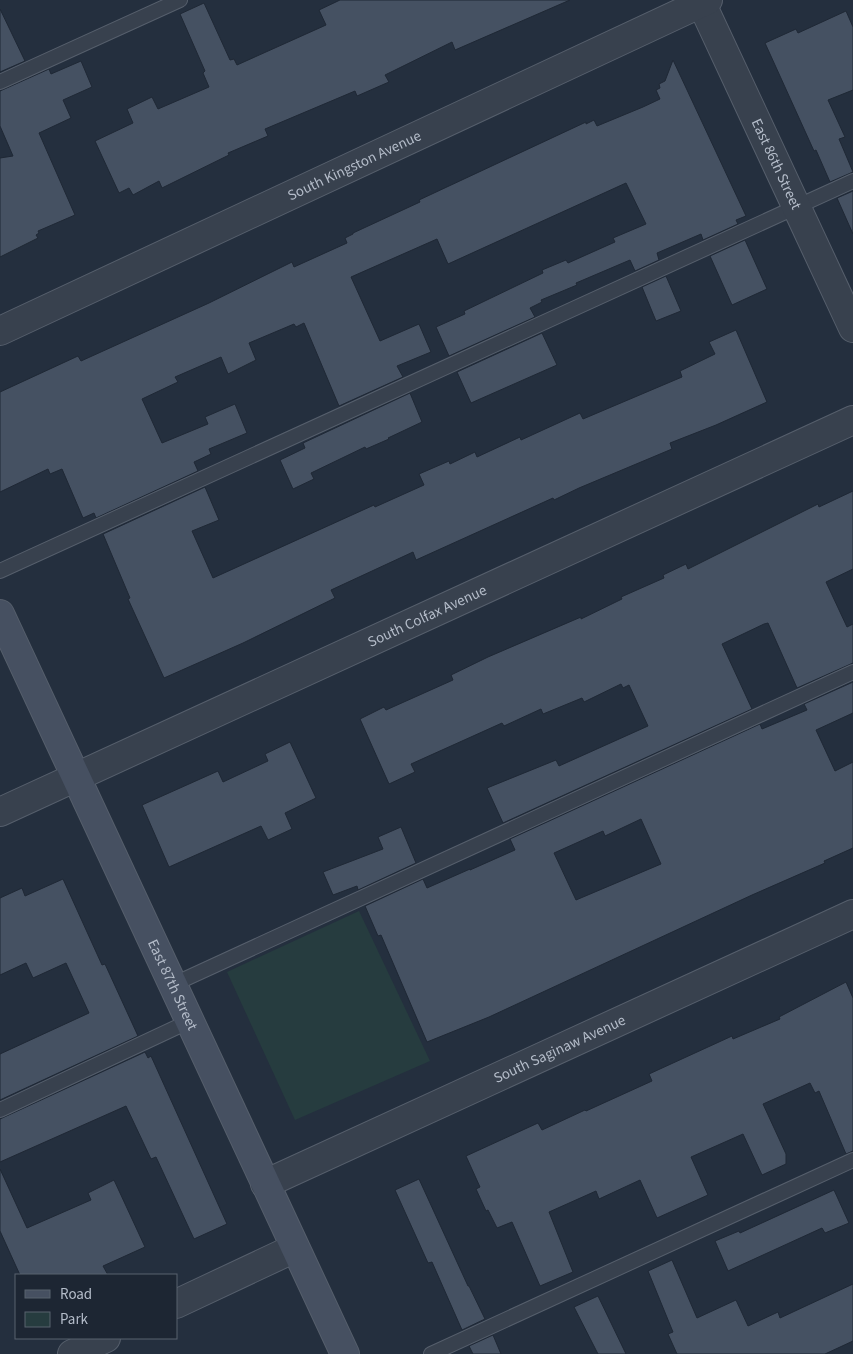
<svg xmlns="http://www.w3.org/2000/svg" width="853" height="1354" font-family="'Source Sans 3',sans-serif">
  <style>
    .green { fill: #263c3f }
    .building { fill: #455162; stroke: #1f2835; fill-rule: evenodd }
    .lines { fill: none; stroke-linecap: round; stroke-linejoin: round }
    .lane-casing { stroke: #565f6c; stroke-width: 16 }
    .street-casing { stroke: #565f6c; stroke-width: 30 }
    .secondary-casing { stroke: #565f6c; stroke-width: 30 }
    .lane { stroke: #38414e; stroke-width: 14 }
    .street { stroke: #38414e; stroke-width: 28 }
    .secondary { stroke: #465061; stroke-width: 28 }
    .labels { text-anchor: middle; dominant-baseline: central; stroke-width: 4.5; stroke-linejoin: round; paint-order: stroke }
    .street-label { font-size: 15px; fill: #b4bcc9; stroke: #1d2633 }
  </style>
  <rect width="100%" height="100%" fill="#242f3e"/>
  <!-- green -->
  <path class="green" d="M 359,911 L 430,1061 L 295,1120 L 227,972 Z"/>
  <!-- building -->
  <path class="building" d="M 340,0 L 570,0 L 455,50 L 452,42 L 385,75 L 389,82 L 357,96 L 355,91 L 265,129 L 268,136 L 228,153 L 229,155 L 162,188 L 159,181 L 133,195 L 129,188 L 119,193 L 95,141 L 133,123 L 127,109 L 152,97 L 158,109 L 209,87 L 203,73 L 205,71 L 180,14 L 204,3 L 230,60 L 234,59 L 237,65 L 326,25 L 319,10 Z
    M 0,9 L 25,61 L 0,72 Z
    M 846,11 L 853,27 L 853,90 L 828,100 L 845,137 L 839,139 L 853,172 L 830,182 L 816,150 L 814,151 L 765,43 L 796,29 L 798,33 Z
    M 673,60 L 746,216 L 736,220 L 738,224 L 703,240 L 701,234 L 657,253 L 659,260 L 635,271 L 630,260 L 576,283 L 577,285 L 541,300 L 542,302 L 530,308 L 535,317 L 449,356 L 436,327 L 465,314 L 464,311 L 543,273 L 542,270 L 566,260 L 568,263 L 615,242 L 613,238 L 646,224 L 626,183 L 448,264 L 437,239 L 351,277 L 380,341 L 419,324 L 431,352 L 397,366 L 403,377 L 339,406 L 304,323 L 296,327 L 294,324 L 249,343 L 256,360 L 228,374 L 221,357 L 175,377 L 178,382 L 142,399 L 162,443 L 208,424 L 205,417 L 235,404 L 247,433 L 209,449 L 211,454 L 194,462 L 198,471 L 96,518 L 94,513 L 83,518 L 62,469 L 50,474 L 48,469 L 0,492 L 0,392 L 78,356 L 81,361 L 209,303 L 292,262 L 294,267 L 347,243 L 345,238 L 353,234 L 353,233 L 420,202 L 419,200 L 586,122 L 586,124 L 594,120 L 597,126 L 643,107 L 660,99 L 656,90 L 660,88 L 659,84 L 665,81 Z
    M 81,61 L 92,87 L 63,100 L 71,118 L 39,133 L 75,215 L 38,231 L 39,233 L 36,235 L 38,238 L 0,257 L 0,158 L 13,156 L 0,126 L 0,91 L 49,69 L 51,74 Z
    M 853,191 L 853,234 L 837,198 Z
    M 745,240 L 767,289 L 732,305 L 710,256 Z
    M 666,276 L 681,311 L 656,321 L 642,287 Z
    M 736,330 L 767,402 L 716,425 L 670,443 L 672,449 L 579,488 L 554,500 L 553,498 L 416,560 L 413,552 L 331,590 L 335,598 L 243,643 L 164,678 L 128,599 L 130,598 L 103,534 L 205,487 L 219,520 L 192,531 L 213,578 L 374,505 L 375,507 L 424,485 L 419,474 L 449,461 L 450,464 L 475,452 L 477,457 L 520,437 L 521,440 L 580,413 L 583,419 L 682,377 L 680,371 L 715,354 L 709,342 Z
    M 542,333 L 557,365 L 471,403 L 457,372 Z
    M 410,393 L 422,422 L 388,438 L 389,439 L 366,449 L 365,447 L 311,473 L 314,479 L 293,489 L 280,460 L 305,448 L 303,443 Z
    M 853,491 L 853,569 L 826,582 L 847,627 L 853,624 L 853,663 L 797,688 L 768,623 L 764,624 L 722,644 L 752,709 L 503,823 L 487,788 L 556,760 L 559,766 L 648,726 L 629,685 L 623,688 L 621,684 L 584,702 L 582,698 L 543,714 L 541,709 L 504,726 L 502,723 L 411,764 L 415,772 L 389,784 L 360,719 L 384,707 L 386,710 L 453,680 L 451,675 L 488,657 L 581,617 L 581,619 L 622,599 L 621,597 L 664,578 L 663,575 L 686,564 L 688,569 L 818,504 L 819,507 Z
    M 853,682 L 853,713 L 816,730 L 835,771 L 853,762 L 853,848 L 824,861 L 825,863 L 752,895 L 489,1017 L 427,1042 L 381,935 L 378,936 L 365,906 L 423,879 L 427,888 L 470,869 L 470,870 L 515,850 L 510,839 L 760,724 L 762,729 L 807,710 L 804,704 ZM 641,819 L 661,864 L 576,900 L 554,853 L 603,831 L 605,836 Z
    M 290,742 L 316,798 L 285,813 L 292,829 L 268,840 L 261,826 L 169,867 L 142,805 L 218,771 L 223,782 L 268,761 L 265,754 Z
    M 401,827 L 416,863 L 358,890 L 357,886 L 333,895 L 323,872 L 383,849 L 378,837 Z
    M 63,879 L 102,965 L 105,964 L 138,1036 L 0,1100 L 0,1054 L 89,1013 L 66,963 L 33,978 L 26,963 L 0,975 L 0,898 L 22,888 L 25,896 Z
    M 846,982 L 853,998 L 853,1151 L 846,1154 L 819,1091 L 815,1093 L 810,1083 L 763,1104 L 786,1154 L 786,1164 L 762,1175 L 743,1134 L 691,1157 L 708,1195 L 657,1218 L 640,1180 L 599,1199 L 596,1191 L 549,1212 L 573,1272 L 540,1286 L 512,1222 L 497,1228 L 488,1210 L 486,1211 L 476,1189 L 480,1187 L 466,1156 L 538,1123 L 542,1130 L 585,1110 L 586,1111 L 652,1081 L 649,1074 L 732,1036 L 733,1039 L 780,1019 L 779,1017 Z
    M 145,1052 L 148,1058 L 151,1056 L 227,1224 L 194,1239 L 156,1157 L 151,1159 L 126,1106 L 0,1162 L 0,1119 Z
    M 0,1169 L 27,1228 L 91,1200 L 88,1193 L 114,1180 L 145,1247 L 103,1266 L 108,1275 L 20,1275 L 0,1231 Z
    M 419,1179 L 468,1286 L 469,1286 L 485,1319 L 462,1330 L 432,1262 L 428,1263 L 395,1190 Z
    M 834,1190 L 849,1223 L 825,1233 L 822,1228 L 728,1271 L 715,1241 L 739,1231 L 740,1233 Z
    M 672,1260 L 697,1318 L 736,1300 L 748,1326 L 778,1312 L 780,1318 L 853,1284 L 853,1341 L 825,1354 L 677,1354 L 668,1334 L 673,1332 L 648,1271 Z
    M 598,1296 L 626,1354 L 598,1354 L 574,1307 Z
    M 493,1335 L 501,1354 L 473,1354 L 469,1346 Z"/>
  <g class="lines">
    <!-- lane casing -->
    <g class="lane-casing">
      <path id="lane" d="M 0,82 L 180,0
        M 0,571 L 853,181
        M 172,985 L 853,672
        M 0,1110 L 190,1021
        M 431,1354 L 853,1160"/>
    </g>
    <!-- street casing -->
    <g class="street-casing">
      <g id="street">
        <path id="s1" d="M 700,0 L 853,328"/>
        <path id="s2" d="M 0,331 L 708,0"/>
        <path id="s3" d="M 0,812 L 853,420"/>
        <path id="s4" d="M 265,1184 L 853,914"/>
        <path d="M 176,1304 L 295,1248"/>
        <path d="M 72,1354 L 106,1338"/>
      </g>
    </g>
    <!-- secondary casing -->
    <g class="secondary-casing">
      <g id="secondary">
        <path id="s5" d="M 0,614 L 345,1354"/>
      </g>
    </g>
    <!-- lane -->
    <use href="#lane" class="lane"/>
    <!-- street -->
    <use href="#street" class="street"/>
    <!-- secondary -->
    <use href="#secondary" class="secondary"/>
  </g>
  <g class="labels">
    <!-- street labels -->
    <g class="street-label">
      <text stroke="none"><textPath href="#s1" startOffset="181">East 86th Street</textPath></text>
      <text stroke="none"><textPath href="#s2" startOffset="391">South Kingston Avenue</textPath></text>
      <text stroke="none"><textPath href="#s3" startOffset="470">South Colfax Avenue</textPath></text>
      <text stroke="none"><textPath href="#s5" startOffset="409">East 87th Street</textPath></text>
      <text stroke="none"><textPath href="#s4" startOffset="324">South Saginaw Avenue</textPath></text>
    </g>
  </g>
  <!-- legend -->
  <rect x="15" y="1274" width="162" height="65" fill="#1d2633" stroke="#59626f"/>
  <rect x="25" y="1290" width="25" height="8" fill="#465061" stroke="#59626f"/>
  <text x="60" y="1299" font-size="15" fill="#b4bcc9">Road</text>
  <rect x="25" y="1312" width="25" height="15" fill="#263c3f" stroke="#59626f"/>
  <text x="60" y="1324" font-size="15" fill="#b4bcc9">Park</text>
</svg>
